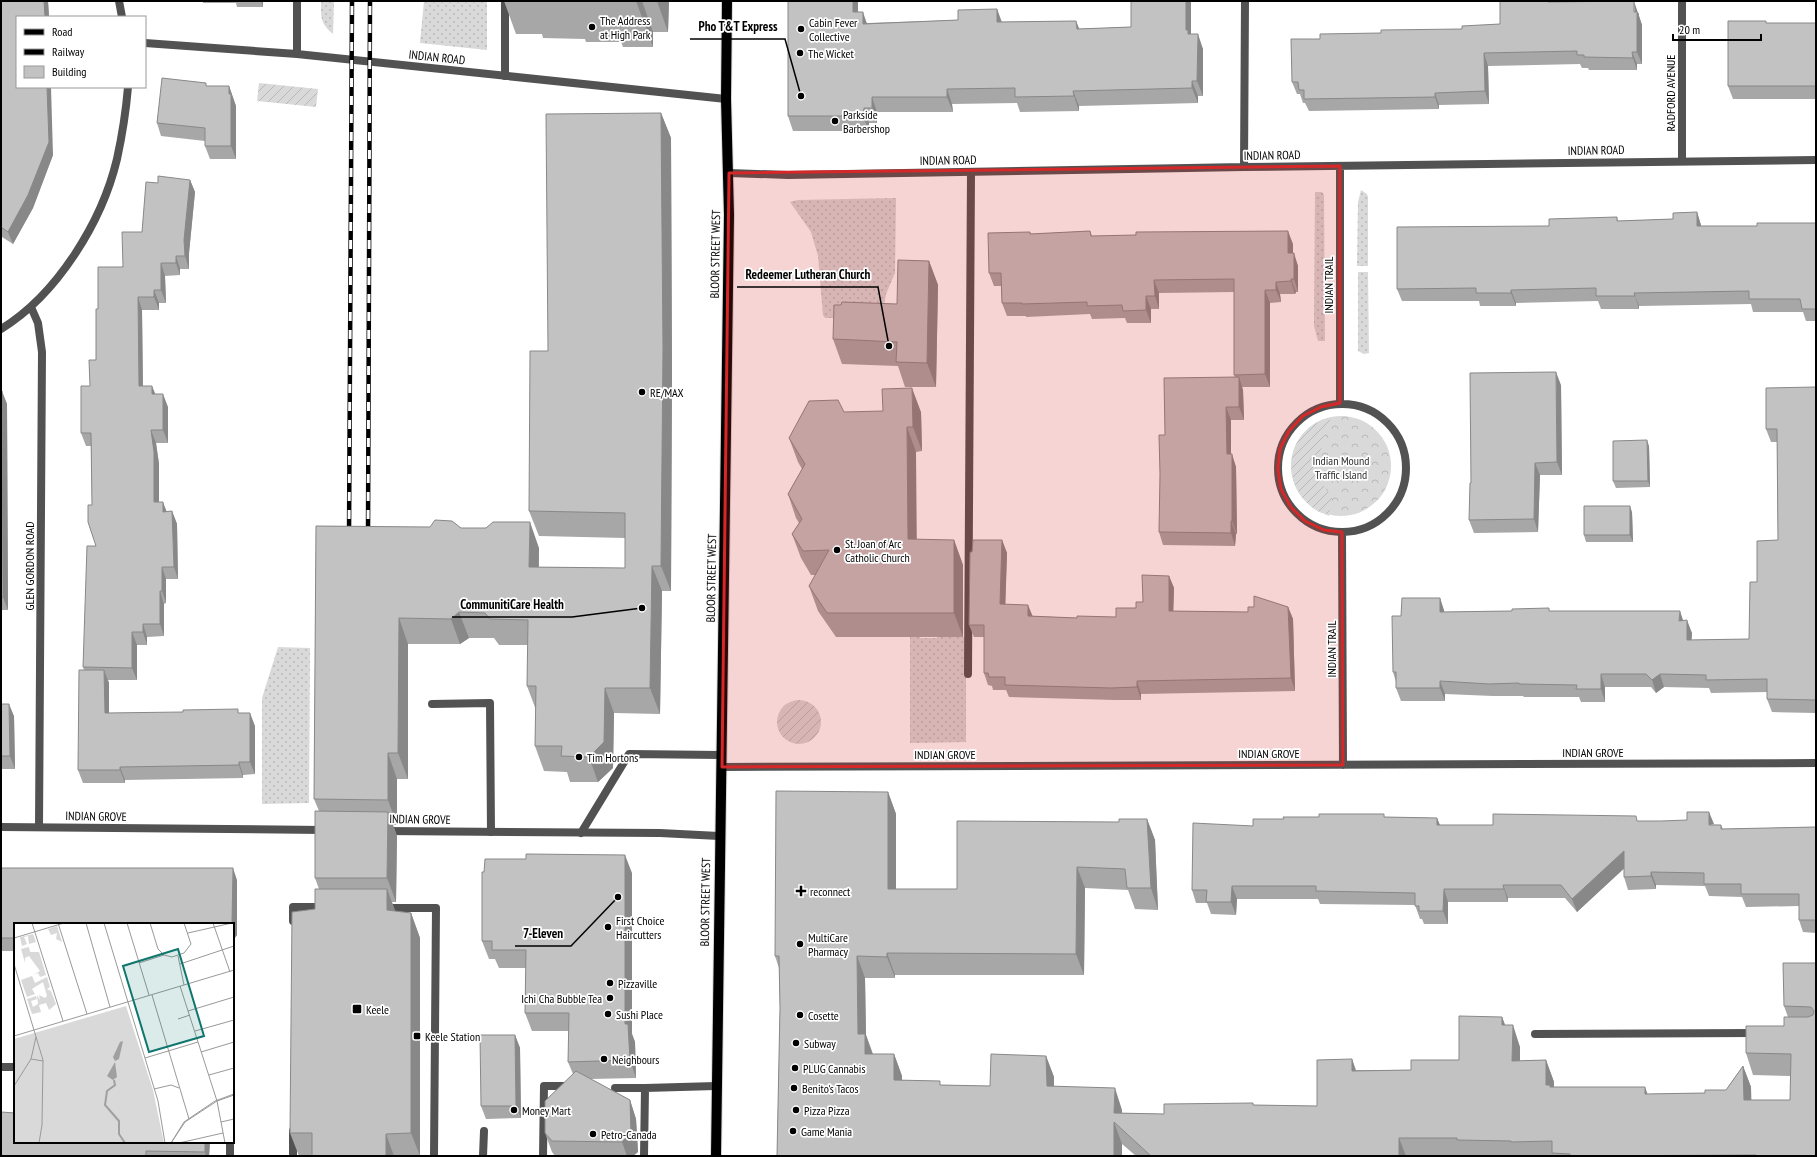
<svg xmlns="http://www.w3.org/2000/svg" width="1817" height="1157" font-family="'PT Sans Narrow',sans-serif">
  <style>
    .grass { fill: url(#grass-dots) }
    .park { fill: url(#park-crowns) }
    .garden { fill: url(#garden-furrows) }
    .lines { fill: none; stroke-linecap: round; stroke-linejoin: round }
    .primary-casing { stroke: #dbdbdb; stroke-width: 12 }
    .lane { stroke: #525252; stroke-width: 8 }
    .street { stroke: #525252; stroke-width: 8 }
    .primary { stroke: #000; stroke-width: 10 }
    .rail-casing { stroke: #000; stroke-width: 4.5 }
    .rail { stroke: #fff; stroke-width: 3; stroke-dasharray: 9; stroke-linecap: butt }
    .wall { fill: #a7a7a7 }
    .shaded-wall { fill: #888 }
    .building { fill: #c2c2c2; stroke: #888 }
    .marked { fill: #d62828; fill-opacity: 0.2; stroke: #d62828; stroke-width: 3; stroke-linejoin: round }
    .poi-dot { fill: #000; stroke: #fff; stroke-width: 1.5 }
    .labels { text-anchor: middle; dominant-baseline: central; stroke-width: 3.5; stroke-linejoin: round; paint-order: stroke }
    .poi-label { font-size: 12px; fill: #000; stroke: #fff; text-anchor: start }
    .street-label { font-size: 12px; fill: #000; stroke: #fff }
    .park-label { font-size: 12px; fill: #303030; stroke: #fff }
    .inset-river { fill: none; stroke: #a0a0a0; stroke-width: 2 }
    .inset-road { fill: none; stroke: #999; stroke-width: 1 }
    .view { fill: #0f766e; fill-opacity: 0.15; stroke: #0f766e; stroke-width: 2 }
    .inset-edge { fill: none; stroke: #000; stroke-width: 2 }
    .leader { fill: none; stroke: #000; stroke-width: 1.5 }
    .callout-dot { fill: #000; stroke: #fff; stroke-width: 1.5 }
    .callout-label { font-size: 13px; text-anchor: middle; font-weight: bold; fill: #000; stroke: #fff; stroke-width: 3.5; stroke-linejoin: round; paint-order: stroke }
  </style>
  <defs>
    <pattern id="grass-dots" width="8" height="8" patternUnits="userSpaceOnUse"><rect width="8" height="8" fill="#d9d9d9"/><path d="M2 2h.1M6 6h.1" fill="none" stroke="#b8b8b8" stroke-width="1.8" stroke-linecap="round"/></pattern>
    <pattern id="park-crowns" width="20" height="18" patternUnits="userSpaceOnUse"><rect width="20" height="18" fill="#d9d9d9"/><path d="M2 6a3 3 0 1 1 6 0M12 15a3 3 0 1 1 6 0" fill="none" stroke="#b8b8b8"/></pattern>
    <pattern id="garden-furrows" width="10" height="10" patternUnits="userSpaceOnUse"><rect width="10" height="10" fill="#d9d9d9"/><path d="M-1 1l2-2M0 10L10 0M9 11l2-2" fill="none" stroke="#b8b8b8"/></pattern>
  </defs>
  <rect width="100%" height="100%" fill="#fff"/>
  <!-- grass -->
  <path class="grass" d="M 321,1 L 334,1 L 333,34 C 320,23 321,17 321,1 Z
    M 424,1 L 487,1 L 487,50 L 420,43 Z
    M 1361,190 L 1367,194 L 1368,197 L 1368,266 L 1357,266 L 1358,202 Z
    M 1315,192 L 1322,192 L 1324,195 L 1325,341 L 1318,341 L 1314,326 Z
    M 896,198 L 895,273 L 886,294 L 882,318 L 825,318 L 823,315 L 818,256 L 811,232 L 790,202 L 798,200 Z
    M 1358,272 L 1368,272 L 1369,353 L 1364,354 L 1358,351 Z
    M 910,636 L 920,636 L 920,638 L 937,638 L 937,636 L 966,637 L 966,742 L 910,743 Z
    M 278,647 L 310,648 L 309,803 L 262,804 L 262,698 Z"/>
  <!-- park -->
  <path class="park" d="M1291 466a50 50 0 1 1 100 0a50 50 0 1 1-100 0Z"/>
  <!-- garden -->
  <path class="garden" d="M 259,83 L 318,89 L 316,107 L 257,101 Z
    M 1331,417 C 1323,442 1309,475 1332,496 L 1329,516 C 1324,513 1317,512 1313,508 C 1289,490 1283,454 1305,432 C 1312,424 1321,421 1331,417 Z
    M777 722a22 22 0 1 1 44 0a22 22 0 1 1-44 0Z"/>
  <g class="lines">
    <!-- primary casing -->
    <g class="primary-casing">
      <path id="primary" d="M 716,1156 L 729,215 L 726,99 L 727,1"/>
    </g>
    <!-- lane -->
    <path class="lane" d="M 505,1 L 505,76
      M 968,674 L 971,172
      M 432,704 L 490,703 L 491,832
      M 581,833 L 629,754 L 721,755
      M 383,908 L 436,908 L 434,1156
      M 293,921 L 293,907 L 326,907
      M 1535,1034 L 1755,1033
      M 1,1067 L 15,1067
      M 615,1088 L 645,1088
      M 230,1156 L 230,1142
      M 293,1156 L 293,1131
      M 483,1156 L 484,1131
      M 543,1156 L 544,1086 L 571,1086
      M 644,1156 L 645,1088 L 716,1086"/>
    <!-- street -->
    <path class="street" d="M 119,1 L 122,17
      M 297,1 L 297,54
      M 145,43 L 297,54 L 726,99
      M 1682,161 L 1682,1
      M 1340,166 L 1340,403
      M 1244,167 L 1245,1
      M 729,173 L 788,175 L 1244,167 L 1816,160
      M 31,307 L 38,323 L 42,352 L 39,827
      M 1,329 C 57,295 102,222 117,159 C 122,136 126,111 128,87
      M1278 468a64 64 0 1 1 128 0a64 64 0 1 1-128 0Z
      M 1342,532 L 1343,765
      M 722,767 L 1816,763
      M 1,827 L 324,830
      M 384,831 L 660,833 L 719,836"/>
    <!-- primary -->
    <use href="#primary" class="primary"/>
    <!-- rail casing -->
    <g class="rail-casing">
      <path id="rail" d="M 349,537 L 352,1
        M 368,537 L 370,1"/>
    </g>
    <!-- rail -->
    <use href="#rail" class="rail"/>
  </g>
  <!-- wall -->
  <path class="wall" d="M 1,1 L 48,1 L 49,17 L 17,17 L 53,155 L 33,208 L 13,244 L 2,237 L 1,238 Z
    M 203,1 L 263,1 L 263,7 L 237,7 L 236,3 L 203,3 Z
    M 504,1 L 669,1 L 668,32 L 653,32 L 653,47 L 623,47 L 621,42 L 586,42 L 585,39 L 543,38 L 542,34 L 516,34 Z
    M 788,1 L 858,1 L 858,12 L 867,23 L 958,20 L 997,9 L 1002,22 L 1076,21 L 1079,29 L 1131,27 L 1131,1 L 1191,1 L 1191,34 L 1203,49 L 1203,96 L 1198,96 L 1198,103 L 1079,106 L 1079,111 L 1020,112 L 1017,103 L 952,104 L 953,112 L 877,112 L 877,123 L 869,123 L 869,131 L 793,131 L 788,116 Z
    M 1552,1 L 1639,13 L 1639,16 L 1642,25 L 1642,64 L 1637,64 L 1637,70 L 1589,70 L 1588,68 L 1582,68 L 1580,64 L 1488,66 L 1489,104 L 1439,105 L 1439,109 L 1309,111 L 1305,103 L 1303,103 L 1300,94 L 1297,94 L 1292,82 L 1320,39 L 1381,33 L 1462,29 L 1500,24 Z
    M 1767,23 L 1816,23 L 1816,99 L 1733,99 L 1728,86 Z
    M 207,86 L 229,86 L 236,106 L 236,159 L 210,159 L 205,146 L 205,141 L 161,136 L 157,123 Z
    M 661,113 L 671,138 L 672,373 L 671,591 L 662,591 L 660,714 L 614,713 L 613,768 L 598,782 L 570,782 L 567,772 L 544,771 L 535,746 L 536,710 L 527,686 L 528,645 L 499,645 L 494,638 L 469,638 L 460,644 L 408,644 L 408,779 L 397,779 L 397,825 L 393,825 L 397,836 L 396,902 L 392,902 L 395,911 L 411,913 L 420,938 L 420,1156 L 299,1156 L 290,1133 L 315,909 L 319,889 L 315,878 L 319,811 L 314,799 L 316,526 L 461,528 L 539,548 L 539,567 L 625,568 L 625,538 L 539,536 L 529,511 L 548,351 Z
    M 190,180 L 195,192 L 189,253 L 189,269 L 180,269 L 180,275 L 165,276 L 166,303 L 159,303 L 159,310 L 142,310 L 143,386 L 155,394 L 168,407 L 168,443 L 156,443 L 159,464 L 159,502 L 166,512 L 172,511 L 177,524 L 178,579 L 166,579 L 166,603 L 164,604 L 164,636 L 147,637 L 147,645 L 137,645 L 137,680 L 108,680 L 109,683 L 109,713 L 239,713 L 255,726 L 255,774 L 243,775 L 243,778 L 125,780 L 125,783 L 83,783 L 78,770 L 84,670 L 83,667 L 96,546 L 92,505 L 91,446 L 86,446 L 81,433 L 90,386 L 96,360 L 98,309 L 142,232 L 158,183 Z
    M 1697,212 L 1701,226 L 1757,226 L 1816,223 L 1816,321 L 1806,321 L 1803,312 L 1753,312 L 1751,304 L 1639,306 L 1639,309 L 1601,309 L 1598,301 L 1516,303 L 1516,306 L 1480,306 L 1479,301 L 1402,301 L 1397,289 L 1549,226 L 1617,217 L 1618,221 L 1673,219 Z
    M 1090,231 L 1092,236 L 1293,244 L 1293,253 L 1298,266 L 1298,292 L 1296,292 L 1295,294 L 1280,294 L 1281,302 L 1270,303 L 1270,387 L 1242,387 L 1243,390 L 1244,420 L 1231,420 L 1231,454 L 1236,467 L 1237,534 L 1236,534 L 1235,546 L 1163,545 L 1159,532 L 1165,435 L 1235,377 L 1234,375 L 1234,292 L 1159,293 L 1159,309 L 1151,309 L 1151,323 L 1127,323 L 1125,318 L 1092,319 L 1090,314 L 1026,317 L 1026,316 L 1007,316 L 1002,303 L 1001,286 L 994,286 L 989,273 L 1030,232 L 1031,234 Z
    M 929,261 L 938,285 L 936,387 L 905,387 L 898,366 L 842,364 L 833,339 L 897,304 Z
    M 1561,385 L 1562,475 L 1540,475 L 1538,532 L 1474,533 L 1469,520 Z
    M 1816,387 L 1816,713 L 1772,712 L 1767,699 L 1767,692 L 1711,693 L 1709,688 L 1664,687 L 1656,693 L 1651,687 L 1605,687 L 1605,702 L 1581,702 L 1579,697 L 1524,697 L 1523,696 L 1493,696 L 1445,694 L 1445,701 L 1401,701 L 1396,688 L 1396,682 L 1393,672 L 1401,616 L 1440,598 L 1444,612 L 1550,611 L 1683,621 L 1692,633 L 1691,640 L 1749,639 L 1757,582 L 1778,540 L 1777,442 L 1771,442 L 1766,429 Z
    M 1,391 L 7,404 L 8,610 L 1,610 Z
    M 844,412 L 921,412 L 922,451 L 916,452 L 916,540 L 954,540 L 963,565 L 963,637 L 836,637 L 818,611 L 809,586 L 816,575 L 811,575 L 801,558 L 792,534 L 799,523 L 796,518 L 788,494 L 802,469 L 798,462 L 789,438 Z
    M 1649,446 L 1650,487 L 1616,488 L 1613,481 Z
    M 1632,512 L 1633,542 L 1586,542 L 1584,535 Z
    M 1002,540 L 1007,553 L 1005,604 L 1032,616 L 1077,618 L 1116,617 L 1136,608 L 1169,576 L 1174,588 L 1173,611 L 1248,612 L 1288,607 L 1293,619 L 1295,691 L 1141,694 L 1141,700 L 1115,700 L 1009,697 L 1006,690 L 993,690 L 992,686 L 988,685 L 984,673 L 984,637 L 974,637 L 969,625 L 972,552 Z
    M 1,701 L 1,704 L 14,716 L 15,769 L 2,769 L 2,776 L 1,776 Z
    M 888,792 L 896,814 L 896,889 L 957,889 L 1119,822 L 1147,819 L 1155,840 L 1158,910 L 1135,909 L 1128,890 L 1085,888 L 1084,975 L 895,975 L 895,978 L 865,978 L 866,1035 L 873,1054 L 894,1054 L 902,1076 L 902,1080 L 941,1085 L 990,1086 L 1046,1056 L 1054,1077 L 1054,1086 L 1122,1110 L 1122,1113 L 1164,1114 L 1254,1105 L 1317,1106 L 1352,1059 L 1356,1070 L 1411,1070 L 1459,1060 L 1502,1017 L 1505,1025 L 1520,1047 L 1520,1061 L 1546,1060 L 1554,1082 L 1554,1087 L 1648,1094 L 1705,1093 L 1726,1090 L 1743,1066 L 1751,1087 L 1751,1100 L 1790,1100 L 1791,1076 L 1753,1075 L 1746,1053 L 1784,1026 L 1788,1017 L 1784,1006 L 1816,963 L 1816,1156 L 1136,1156 L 1122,1144 L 777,1156 L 780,1008 L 779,968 L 775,956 Z
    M 1385,817 L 1437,818 L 1440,825 L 1493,825 L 1638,821 L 1721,825 L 1723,829 L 1816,827 L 1816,933 L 1803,932 L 1799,920 L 1799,906 L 1746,907 L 1742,897 L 1709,896 L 1705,886 L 1656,885 L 1656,889 L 1628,890 L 1624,877 L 1624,868 L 1577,912 L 1565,898 L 1508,898 L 1508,902 L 1448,902 L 1448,924 L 1424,924 L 1422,919 L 1420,919 L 1415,905 L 1320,904 L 1318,899 L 1237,899 L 1236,915 L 1211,914 L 1207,903 L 1196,903 L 1192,890 L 1253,826 Z
    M 1,868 L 237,880 L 237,935 L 234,939 L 234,955 L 233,955 L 233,924 L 15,924 L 15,951 L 1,951 Z
    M 632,873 L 632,1034 L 635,1042 L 636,1078 L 590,1079 L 630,1100 L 636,1119 L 638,1152 L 633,1156 L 555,1156 L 552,1152 L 545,1133 L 573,1074 L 568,1062 L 569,1031 L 532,1031 L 525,1013 L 526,968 L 499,968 L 495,959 L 489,959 L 482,941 Z
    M 515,1035 L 520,1048 L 521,1118 L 486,1119 L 481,1106 Z
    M 210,1142 L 209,1156 L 1,1156 Z"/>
  <!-- shaded-wall -->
  <path class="shaded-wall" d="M 44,1 L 48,1 L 49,17 L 45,17 Z
    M 261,1 L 263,1 L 263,7 Z
    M 636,1 L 642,1 L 653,32 L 653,47 Z
    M 657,1 L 669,1 L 668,32 Z
    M 853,1 L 858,1 L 858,27 L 853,12 Z
    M 1186,1 L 1191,1 L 1191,39 L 1186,30 Z
    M 1634,1 L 1642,25 L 1642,64 L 1637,52 Z
    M 997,9 L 1002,24 L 997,22 Z
    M 863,12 L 868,27 L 863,24 Z
    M 1076,21 L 1082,36 L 1077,29 Z
    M 1198,34 L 1203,49 L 1203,96 L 1197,81 Z
    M 1632,52 L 1637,64 L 1637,70 L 1633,58 Z
    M 1484,53 L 1488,66 L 1489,104 L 1485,91 Z
    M 1192,81 L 1198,96 L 1198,103 L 1192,88 Z
    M 229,86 L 236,106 L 236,159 L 231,146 Z
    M 47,87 L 51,87 L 53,155 L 33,208 L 13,244 L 8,232 Z
    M 947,89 L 952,104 L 953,112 L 947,97 Z
    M 1073,91 L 1079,106 L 1079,111 L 1074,96 Z
    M 1435,93 L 1439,105 L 1439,109 L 1435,97 Z
    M 872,97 L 877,112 L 877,123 L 872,108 Z
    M 864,108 L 869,123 L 869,131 L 863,116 Z
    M 661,113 L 671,138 L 672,373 L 671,591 L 661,566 Z
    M 190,180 L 195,192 L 189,253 L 189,269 L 185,256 L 184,240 Z
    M 1697,212 L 1701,225 L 1702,239 L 1697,226 Z
    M 1288,231 L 1293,244 L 1293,266 L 1288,253 Z
    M 1294,253 L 1298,266 L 1298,292 L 1294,279 Z
    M 176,256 L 180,269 L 180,275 L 176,263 Z
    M 929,261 L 938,285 L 936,387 L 927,363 Z
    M 161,263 L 165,276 L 166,303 L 161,290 Z
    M 1291,279 L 1296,292 L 1295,294 L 1291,281 Z
    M 1154,280 L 1159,293 L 1159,309 L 1155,296 Z
    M 1276,282 L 1280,294 L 1281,302 L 1276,290 Z
    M 154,290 L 159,303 L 159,310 L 154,297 Z
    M 1265,290 L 1270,303 L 1270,387 L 1265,374 Z
    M 1511,290 L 1516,303 L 1516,306 L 1511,293 Z
    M 1634,293 L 1639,306 L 1639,309 L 1635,296 Z
    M 1146,296 L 1151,309 L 1151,323 L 1146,310 Z
    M 138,297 L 142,310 L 143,398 L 139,386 Z
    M 1556,372 L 1561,385 L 1562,475 L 1557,462 Z
    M 1239,377 L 1243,390 L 1244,420 L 1239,407 Z
    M 152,386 L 157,398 L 152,394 Z
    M 912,388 L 921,412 L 922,451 L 913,427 Z
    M 2,391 L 7,404 L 8,610 L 3,597 Z
    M 163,394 L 168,407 L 168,443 L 163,430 Z
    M 1226,407 L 1231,420 L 1231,467 L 1227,454 Z
    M 907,427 L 916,452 L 917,564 L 908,539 Z
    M 151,430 L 156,443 L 159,464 L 159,515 L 154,502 Z
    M 1647,440 L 1649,446 L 1650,487 L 1648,481 Z
    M 1232,454 L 1236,467 L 1237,534 L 1232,521 Z
    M 1535,463 L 1540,475 L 1538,532 L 1534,519 Z
    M 163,502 L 168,515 L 163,512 Z
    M 1630,506 L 1632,512 L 1633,542 L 1630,535 Z
    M 172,511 L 177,524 L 178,579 L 174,567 Z
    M 1231,521 L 1236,534 L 1235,546 L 1231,533 Z
    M 530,522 L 539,548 L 538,592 L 529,567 Z
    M 954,540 L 963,565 L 963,637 L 954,613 Z
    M 1002,540 L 1007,553 L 1005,617 L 1000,604 Z
    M 652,566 L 662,591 L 660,714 L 650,688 Z
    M 162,567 L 166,579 L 166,603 L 162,591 Z
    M 1169,576 L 1174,588 L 1173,623 L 1169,611 Z
    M 160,591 L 164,604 L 164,636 L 160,624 Z
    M 1440,598 L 1444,610 L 1445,625 L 1440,612 Z
    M 1028,605 L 1033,617 L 1028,616 Z
    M 1288,607 L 1293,619 L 1295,691 L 1291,678 Z
    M 1680,611 L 1684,623 L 1679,621 Z
    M 459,612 L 469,638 L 460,644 L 451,619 Z
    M 399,618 L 408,644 L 408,779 L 398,753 Z
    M 1687,620 L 1692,633 L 1691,652 L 1687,640 Z
    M 143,624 L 147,637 L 147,645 L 143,632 Z
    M 132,632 L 137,645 L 137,680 L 132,668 Z
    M 104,670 L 109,683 L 109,725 L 105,713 Z
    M 1601,674 L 1605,687 L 1605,702 L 1601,689 Z
    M 1660,674 L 1664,687 L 1656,693 L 1652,680 Z
    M 1137,681 L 1141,694 L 1141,700 L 1137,687 Z
    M 1440,681 L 1445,694 L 1445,701 L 1440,688 Z
    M 605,688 L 614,713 L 613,768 L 598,782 L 589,757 Z
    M 9,704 L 14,716 L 15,769 L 10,756 Z
    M 250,713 L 255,726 L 255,774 L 250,762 Z
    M 388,753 L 397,779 L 397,825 L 388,800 Z
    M 239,762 L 243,775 L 243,778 L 239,765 Z
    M 120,767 L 125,780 L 125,783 L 120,770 Z
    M 888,792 L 896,814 L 896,910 L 888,889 Z
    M 388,812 L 397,836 L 396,902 L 387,878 Z
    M 1709,812 L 1714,824 L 1709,825 Z
    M 1437,818 L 1442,831 L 1437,825 Z
    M 1147,819 L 1155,840 L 1158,910 L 1151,888 Z
    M 1624,851 L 1629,864 L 1577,912 L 1572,899 Z
    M 625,855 L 632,873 L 632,1034 L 635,1042 L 636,1078 L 630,1060 L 625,1024 Z
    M 1077,867 L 1085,888 L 1084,975 L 1076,954 Z
    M 233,868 L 237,880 L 237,935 L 234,939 L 234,955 L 233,952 L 233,924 L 231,924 Z
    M 1651,872 L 1656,885 L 1656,889 L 1651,876 Z
    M 1503,885 L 1508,898 L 1508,902 L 1504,889 Z
    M 1232,886 L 1237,899 L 1236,915 L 1231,902 Z
    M 387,889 L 396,913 L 387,910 Z
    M 1444,889 L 1448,902 L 1448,924 L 1443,911 Z
    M 411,913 L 420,938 L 420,1156 L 411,1133 Z
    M 887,953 L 895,975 L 895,978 L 887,957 Z
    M 857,956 L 865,978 L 866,1035 L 873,1055 L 873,1075 L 858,1034 Z
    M 1502,1017 L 1510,1038 L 1502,1025 Z
    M 1513,1025 L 1520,1047 L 1520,1082 L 1512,1061 Z
    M 515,1035 L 520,1048 L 521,1118 L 516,1106 Z
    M 894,1054 L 902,1076 L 902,1102 L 894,1080 Z
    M 1046,1056 L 1054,1077 L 1054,1108 L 1047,1086 Z
    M 1352,1059 L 1359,1081 L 1352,1071 Z
    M 1546,1060 L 1554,1082 L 1554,1096 L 1546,1085 Z
    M 1743,1066 L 1751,1087 L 1752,1121 L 1744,1100 Z
    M 1645,1087 L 1653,1109 L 1645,1094 Z
    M 1115,1088 L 1122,1110 L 1122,1129 L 1114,1113 Z
    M 630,1100 L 636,1119 L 638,1152 L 633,1156 L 627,1156 L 622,1142 Z
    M 1114,1122 L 1122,1144 L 1122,1156 L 1114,1156 Z
    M 386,1134 L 394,1156 L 386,1156 Z
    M 1399,1138 L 1406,1156 L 1399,1156 Z
    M 205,1142 L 210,1142 L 209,1156 L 206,1156 L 205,1152 Z"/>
  <!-- building -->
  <path class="building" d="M 1,1 L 44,1 L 45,17 L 17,17 L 17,87 L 47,87 L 49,142 L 28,195 L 8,232 L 1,227 Z
    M 788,1 L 853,1 L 853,12 L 863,12 L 863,24 L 958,20 L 958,10 L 997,9 L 997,22 L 1076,21 L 1077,29 L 1131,27 L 1131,1 L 1186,1 L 1186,30 L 1188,30 L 1188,34 L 1198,34 L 1197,81 L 1192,81 L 1192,88 L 1073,91 L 1074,96 L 1015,97 L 1015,88 L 947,89 L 947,97 L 872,97 L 872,108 L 864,108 L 863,116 L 788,116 Z
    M 1500,1 L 1548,1 L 1548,2 L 1634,1 L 1634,12 L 1637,12 L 1637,52 L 1632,52 L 1633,58 L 1584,57 L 1584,55 L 1577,55 L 1577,51 L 1484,53 L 1485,91 L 1435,93 L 1435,97 L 1304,99 L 1304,90 L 1299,90 L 1298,82 L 1292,82 L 1291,39 L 1320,39 L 1320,34 L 1381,33 L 1381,30 L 1462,29 L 1462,26 L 1500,24 Z
    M 1728,21 L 1766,21 L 1766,23 L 1816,23 L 1816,86 L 1728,86 Z
    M 162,78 L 206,83 L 206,86 L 229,86 L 229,94 L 231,94 L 231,146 L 205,146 L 205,128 L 157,123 Z
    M 661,113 L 663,348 L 661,566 L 652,566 L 650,688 L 605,688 L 604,742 L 589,757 L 561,756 L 562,746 L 535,746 L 536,686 L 527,686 L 528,620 L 490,619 L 485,613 L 459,612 L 451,619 L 399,618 L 398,753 L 388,753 L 388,800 L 314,799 L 316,526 L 430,527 L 435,520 L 452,521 L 461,528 L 486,528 L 493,522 L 530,522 L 529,567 L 625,568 L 625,513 L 529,511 L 530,351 L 548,351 L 546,114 Z
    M 158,176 L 190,180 L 184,240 L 185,256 L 176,256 L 176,263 L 161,263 L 161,290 L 154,290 L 154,297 L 138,297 L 139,386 L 152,386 L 152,394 L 163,394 L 163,430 L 151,430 L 154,452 L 154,502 L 163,502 L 163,512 L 172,511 L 174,567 L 162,567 L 162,591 L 160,591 L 160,624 L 143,624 L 143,632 L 132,632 L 132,668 L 83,667 L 87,546 L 96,546 L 88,522 L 88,505 L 92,505 L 91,433 L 81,433 L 81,386 L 90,386 L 89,360 L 96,360 L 96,309 L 98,309 L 98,267 L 123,267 L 122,232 L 142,232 L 146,182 L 158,183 Z
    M 1697,212 L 1697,226 L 1757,226 L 1757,223 L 1816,223 L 1816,309 L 1802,309 L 1800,299 L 1749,299 L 1749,291 L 1634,293 L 1635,296 L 1596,296 L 1596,288 L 1511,290 L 1511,293 L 1476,293 L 1476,288 L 1397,289 L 1397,227 L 1549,226 L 1549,219 L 1617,217 L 1617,221 L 1673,219 L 1673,213 Z
    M 1090,231 L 1091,236 L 1136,235 L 1136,232 L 1288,231 L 1288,253 L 1294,253 L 1294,279 L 1291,279 L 1291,281 L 1276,282 L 1276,290 L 1265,290 L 1265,374 L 1234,375 L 1234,279 L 1154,280 L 1155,296 L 1146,296 L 1146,310 L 1123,311 L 1122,305 L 1087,306 L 1087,302 L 1022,304 L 1022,303 L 1002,303 L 1001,273 L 989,273 L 988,233 L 1030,232 L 1030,234 Z
    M 898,260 L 929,261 L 927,363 L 896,362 L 897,342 L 833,339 L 834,305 L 841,305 L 842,302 L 897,304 Z
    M 1556,372 L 1557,462 L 1535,463 L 1534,519 L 1469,520 L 1470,483 L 1471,483 L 1470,373 Z
    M 1239,377 L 1239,407 L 1226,407 L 1227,454 L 1232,454 L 1232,521 L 1231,521 L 1231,533 L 1159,532 L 1160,474 L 1159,435 L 1165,435 L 1164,378 Z
    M 1816,387 L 1816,700 L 1767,699 L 1767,679 L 1706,680 L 1706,675 L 1660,674 L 1652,680 L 1646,674 L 1601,674 L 1601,689 L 1576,689 L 1577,685 L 1519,684 L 1519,683 L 1489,684 L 1440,681 L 1440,688 L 1396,688 L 1396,672 L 1393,672 L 1392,616 L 1401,616 L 1402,598 L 1440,598 L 1440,612 L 1512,611 L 1512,609 L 1549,608 L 1549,611 L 1680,611 L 1679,621 L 1687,620 L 1687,640 L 1749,639 L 1750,582 L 1757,582 L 1757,541 L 1778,540 L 1777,429 L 1766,429 L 1766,388 Z
    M 912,388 L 913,427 L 907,427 L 908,539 L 954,540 L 954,613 L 827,613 L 809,586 L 829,550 L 803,551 L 792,534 L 802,519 L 788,494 L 805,464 L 789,438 L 809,401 L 838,400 L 844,412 L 883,411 L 882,389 Z
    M 1,391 L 2,391 L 3,597 L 1,597 Z
    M 1647,440 L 1648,481 L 1613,481 L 1613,441 Z
    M 1584,506 L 1630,506 L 1630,535 L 1584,535 Z
    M 973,540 L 1002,540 L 1000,604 L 1028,605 L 1028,616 L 1077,618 L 1077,616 L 1116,617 L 1116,608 L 1136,608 L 1136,602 L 1143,602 L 1142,575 L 1169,576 L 1169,611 L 1248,612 L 1248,607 L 1254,607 L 1254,596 L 1288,607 L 1291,678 L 1137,681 L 1137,687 L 1111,688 L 1005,685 L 1005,677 L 989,677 L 988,673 L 984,673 L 984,625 L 969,625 L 970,552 L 972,552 Z
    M 79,670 L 104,670 L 105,713 L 183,712 L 183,710 L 238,709 L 238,713 L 250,713 L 250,762 L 239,762 L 239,765 L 120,767 L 120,770 L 78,770 Z
    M 1,704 L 9,704 L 10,756 L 1,756 Z
    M 776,791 L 888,792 L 888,889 L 957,889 L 957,821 L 1119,822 L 1119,819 L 1147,819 L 1151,888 L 1127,888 L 1125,869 L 1077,867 L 1076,954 L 887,953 L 887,957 L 857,956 L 858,1034 L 865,1034 L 865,1054 L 894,1054 L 894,1080 L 940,1081 L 940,1085 L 990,1086 L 991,1054 L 1046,1056 L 1047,1086 L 1115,1088 L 1114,1113 L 1164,1114 L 1164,1104 L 1253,1103 L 1253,1105 L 1317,1106 L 1317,1060 L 1352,1059 L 1352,1071 L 1411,1070 L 1411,1060 L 1459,1060 L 1459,1016 L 1502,1017 L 1502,1025 L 1513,1025 L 1512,1061 L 1546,1060 L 1546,1085 L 1550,1085 L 1550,1087 L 1645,1087 L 1645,1094 L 1705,1093 L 1705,1090 L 1726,1090 L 1743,1066 L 1744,1100 L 1790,1100 L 1791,1054 L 1746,1053 L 1746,1026 L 1784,1026 L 1784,1017 L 1808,1017 L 1813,1015 L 1814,1011 L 1811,1007 L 1784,1006 L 1783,963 L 1816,963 L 1816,1156 L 1756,1156 L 1756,1155 L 1570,1156 L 1570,1154 L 1552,1153 L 1552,1141 L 1511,1142 L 1511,1141 L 1457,1140 L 1457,1138 L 1399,1138 L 1399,1156 L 1151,1156 L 1114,1122 L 1114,1156 L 777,1156 L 780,1008 L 779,956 L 775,956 Z
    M 315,811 L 388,812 L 387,878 L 315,878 Z
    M 1687,812 L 1709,812 L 1709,825 L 1721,825 L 1721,829 L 1816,827 L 1816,920 L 1799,920 L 1799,894 L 1741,894 L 1741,884 L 1704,884 L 1704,873 L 1651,872 L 1651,876 L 1624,877 L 1624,851 L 1572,899 L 1561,885 L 1503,885 L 1504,889 L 1444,889 L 1443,911 L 1419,911 L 1419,906 L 1415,906 L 1415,893 L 1316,891 L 1316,886 L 1232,886 L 1231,902 L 1206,902 L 1207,890 L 1192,890 L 1193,823 L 1253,826 L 1253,819 L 1284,819 L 1283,817 L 1319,817 L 1319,814 L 1384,814 L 1384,817 L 1437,818 L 1437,825 L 1493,825 L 1493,814 L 1636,816 L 1637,821 L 1661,821 L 1687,820 Z
    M 526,854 L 625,855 L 625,1024 L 628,1024 L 630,1060 L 568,1062 L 569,1013 L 525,1013 L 526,950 L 492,950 L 492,941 L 482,941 L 482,872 L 484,872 L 485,859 L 526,859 Z
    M 1,868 L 233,868 L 232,923 L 231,924 L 15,924 L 15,938 L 1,938 Z
    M 315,889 L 387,889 L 387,910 L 411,913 L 411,1133 L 386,1134 L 386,1156 L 312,1156 L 312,1133 L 290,1133 L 292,912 L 315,909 Z
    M 480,1035 L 515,1035 L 516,1106 L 481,1106 Z
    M 576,1071 L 630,1100 L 631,1133 L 622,1142 L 552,1141 L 545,1133 L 545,1101 Z
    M 1,1112 L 15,1113 L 15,1142 L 205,1142 L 205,1152 L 146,1151 L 146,1156 L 1,1156 Z"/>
  <!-- marked area -->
  <path class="marked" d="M 1340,166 L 1340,403 L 1321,407 L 1303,416 L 1289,431 L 1280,449 L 1278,469 L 1281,489 L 1291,507 L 1305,521 L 1324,530 L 1342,532 L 1343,765 L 722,767 L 729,173 Z"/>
  <!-- markers -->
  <g class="poi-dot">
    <circle cx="592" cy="27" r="4"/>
    <circle cx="801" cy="29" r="4"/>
    <circle cx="800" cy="53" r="4"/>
    <circle cx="835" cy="121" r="4"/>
    <circle cx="642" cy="392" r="4"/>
    <circle cx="837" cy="550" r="4"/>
    <circle cx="579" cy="757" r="4"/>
    <path d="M799 885h4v4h4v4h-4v4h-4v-4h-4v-4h4z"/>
    <circle cx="608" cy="927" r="4"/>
    <circle cx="800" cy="944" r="4"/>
    <circle cx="610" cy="983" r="4"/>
    <circle cx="610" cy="998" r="4"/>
    <rect x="352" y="1004" width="10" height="10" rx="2"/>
    <circle cx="608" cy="1014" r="4"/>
    <circle cx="800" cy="1015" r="4"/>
    <rect x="413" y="1032" width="8" height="8" rx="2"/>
    <circle cx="796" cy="1043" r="4"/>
    <circle cx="604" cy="1059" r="4"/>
    <circle cx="795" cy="1068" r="4"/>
    <circle cx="794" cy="1088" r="4"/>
    <circle cx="514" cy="1110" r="4"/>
    <circle cx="796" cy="1110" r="4"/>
    <circle cx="793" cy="1131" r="4"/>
    <circle cx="593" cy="1134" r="4"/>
  </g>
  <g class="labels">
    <!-- poi labels -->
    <g class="poi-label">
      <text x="600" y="20">The Address<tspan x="600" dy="14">at High Park</tspan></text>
      <text x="809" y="22">Cabin Fever<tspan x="809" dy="14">Collective</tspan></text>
      <text x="808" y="53">The Wicket</text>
      <text x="843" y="114">Parkside<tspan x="843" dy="14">Barbershop</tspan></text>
      <text x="650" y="392">RE/MAX</text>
      <text x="845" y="543">St. Joan of Arc<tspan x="845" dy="14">Catholic Church</tspan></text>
      <text x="587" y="757">Tim Hortons</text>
      <text x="810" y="891">reconnect</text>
      <text x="616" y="920">First Choice<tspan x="616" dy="14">Haircutters</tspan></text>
      <text x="808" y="937">MultiCare<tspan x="808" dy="14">Pharmacy</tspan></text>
      <text x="618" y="983">Pizzaville</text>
      <text x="602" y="998" text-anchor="end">Ichi Cha Bubble Tea</text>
      <text x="366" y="1009">Keele</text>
      <text x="616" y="1014">Sushi Place</text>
      <text x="808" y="1015">Cosette</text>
      <text x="425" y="1036">Keele Station</text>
      <text x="804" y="1043">Subway</text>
      <text x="612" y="1059">Neighbours</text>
      <text x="803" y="1068">PLUG Cannabis</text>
      <text x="802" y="1088">Benito's Tacos</text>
      <text x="522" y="1110">Money Mart</text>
      <text x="804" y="1110">Pizza Pizza</text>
      <text x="801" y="1131">Game Mania</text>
      <text x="601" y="1134">Petro-Canada</text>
    </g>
    <!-- street labels -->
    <g class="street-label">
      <text transform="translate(437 57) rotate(6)">INDIAN ROAD</text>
      <text transform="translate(1670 93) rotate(-90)">RADFORD AVENUE</text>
      <text transform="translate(1596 150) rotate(-1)">INDIAN ROAD</text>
      <text transform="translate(1272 155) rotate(-1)">INDIAN ROAD</text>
      <text transform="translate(948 160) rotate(-1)">INDIAN ROAD</text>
      <text transform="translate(715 254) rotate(-89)">BLOOR STREET WEST</text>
      <text transform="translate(1328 285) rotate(-90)">INDIAN TRAIL</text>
      <text transform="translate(29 566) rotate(-90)">GLEN GORDON ROAD</text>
      <text transform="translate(711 578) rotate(-89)">BLOOR STREET WEST</text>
      <text transform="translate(1331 649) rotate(-90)">INDIAN TRAIL</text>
      <text x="1593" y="752">INDIAN GROVE</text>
      <text x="1269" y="753">INDIAN GROVE</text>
      <text x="945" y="754">INDIAN GROVE</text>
      <text transform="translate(96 816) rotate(1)">INDIAN GROVE</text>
      <text transform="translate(420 819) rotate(1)">INDIAN GROVE</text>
      <text transform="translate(705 902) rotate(-89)">BLOOR STREET WEST</text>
    </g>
    <!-- park labels -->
    <g class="park-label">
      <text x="1341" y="460">Indian Mound<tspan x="1341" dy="14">Traffic Island</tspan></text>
    </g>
  </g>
  <!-- overview -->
  <g transform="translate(14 923)">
    <rect width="220" height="220" fill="#fff"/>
    <path d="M 43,3 L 48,19 L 42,16 L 43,10 L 37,12 L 34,6 ZM 19,11 L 22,19 L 15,21 L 14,13 L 10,14 L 13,21 L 8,23 L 6,14 ZM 15,24 L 16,29 L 25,29 L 32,52 L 26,54 L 24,50 L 19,52 L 26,48 L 15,33 L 11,35 L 11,40 L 7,26 ZM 18,53 L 21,60 L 33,54 L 36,64 L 33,66 L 37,68 L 42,81 L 35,87 L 32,80 L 25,82 L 27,89 L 18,91 L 13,76 L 22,73 L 23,76 L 17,78 L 19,84 L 24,81 L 23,72 L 26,77 L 25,72 L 31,75 L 33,73 L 29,59 L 18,66 L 21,71 L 13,74 L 7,57 Z" fill="#d9d9d9"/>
    <path d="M 112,83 L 139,167 L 150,220 L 0,220 L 0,116 Z" fill="#d9d9d9"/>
    <path d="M 2,213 L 16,214 L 16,220 L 3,220 Z" fill="#d9d9d9"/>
    <path d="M 109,118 L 105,136 L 101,138 L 99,134 L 106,119 ZM 101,139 L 103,154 L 99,157 L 93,153 Z" fill="#a0a0a0"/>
    <path class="inset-river" d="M 100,157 L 101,162 L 93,168 L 91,182 L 105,198 L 105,211 L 111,220"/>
    <path class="inset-road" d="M 18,0 L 49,98M 44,0 L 73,91M 72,0 L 96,84M 90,0 L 144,178 L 151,220M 113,0 L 135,72M 136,0 L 144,26 L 150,32 L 158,34 L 170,30 L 177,21 L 170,0M 199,0 L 216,49M 174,10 L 218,0M 0,15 L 50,0M 164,33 L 170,62M 125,40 L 150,32M 0,41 L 29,137 L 28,202 L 25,220M 166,41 L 220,23M 166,63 L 203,178 L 211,220M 138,72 L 175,196M 174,88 L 220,74M 164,96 L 176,92M 181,108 L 220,97M 0,113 L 220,47M 187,129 L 220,119M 131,135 L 184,119M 17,136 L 29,138M 195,152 L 220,145M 0,163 L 17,136 L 22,114M 140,166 L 157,162 L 165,165M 207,199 L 220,196M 157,220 L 171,199 L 203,178 L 220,172M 157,220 L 170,199 L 201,178 L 220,171M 165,220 L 209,210"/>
    <path class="view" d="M 164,26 L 190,113 L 135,129 L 109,43 Z"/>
    <rect width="220" height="220" class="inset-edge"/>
  </g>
  <!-- callouts -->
  <path class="leader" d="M801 96L785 39H690M889 346L878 287H737M642 608L572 617H452M618 897L571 946H515"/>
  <g class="callout-dot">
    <circle cx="801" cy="96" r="4"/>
    <circle cx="889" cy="346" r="4"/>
    <circle cx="642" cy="608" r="4"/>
    <circle cx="618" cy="897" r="4"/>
  </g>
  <g class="callout-label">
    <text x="738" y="31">Pho T&amp;T Express</text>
    <text x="808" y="279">Redeemer Lutheran Church</text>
    <text x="512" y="609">CommunitiCare Health</text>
    <text x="543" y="938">7-Eleven</text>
  </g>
  <!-- border -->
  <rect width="1817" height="1157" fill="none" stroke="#000000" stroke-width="4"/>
  <!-- legend -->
  <rect x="16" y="16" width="130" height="72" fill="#ffffff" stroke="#999999"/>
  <rect x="24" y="29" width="20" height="6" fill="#000000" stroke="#999999"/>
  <text x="52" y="36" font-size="12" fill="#000000">Road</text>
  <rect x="24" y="49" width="20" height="6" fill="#000000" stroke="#999999"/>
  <text x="52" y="56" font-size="12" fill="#000000">Railway</text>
  <rect x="24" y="66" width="20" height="12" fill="#c2c2c2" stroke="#999999"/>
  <text x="52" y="76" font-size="12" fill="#000000">Building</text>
  <!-- scale -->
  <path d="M1673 34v6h88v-6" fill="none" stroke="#000000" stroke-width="2"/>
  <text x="1679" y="34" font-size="12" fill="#000000" stroke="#ffffff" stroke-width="3" paint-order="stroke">20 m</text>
</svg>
